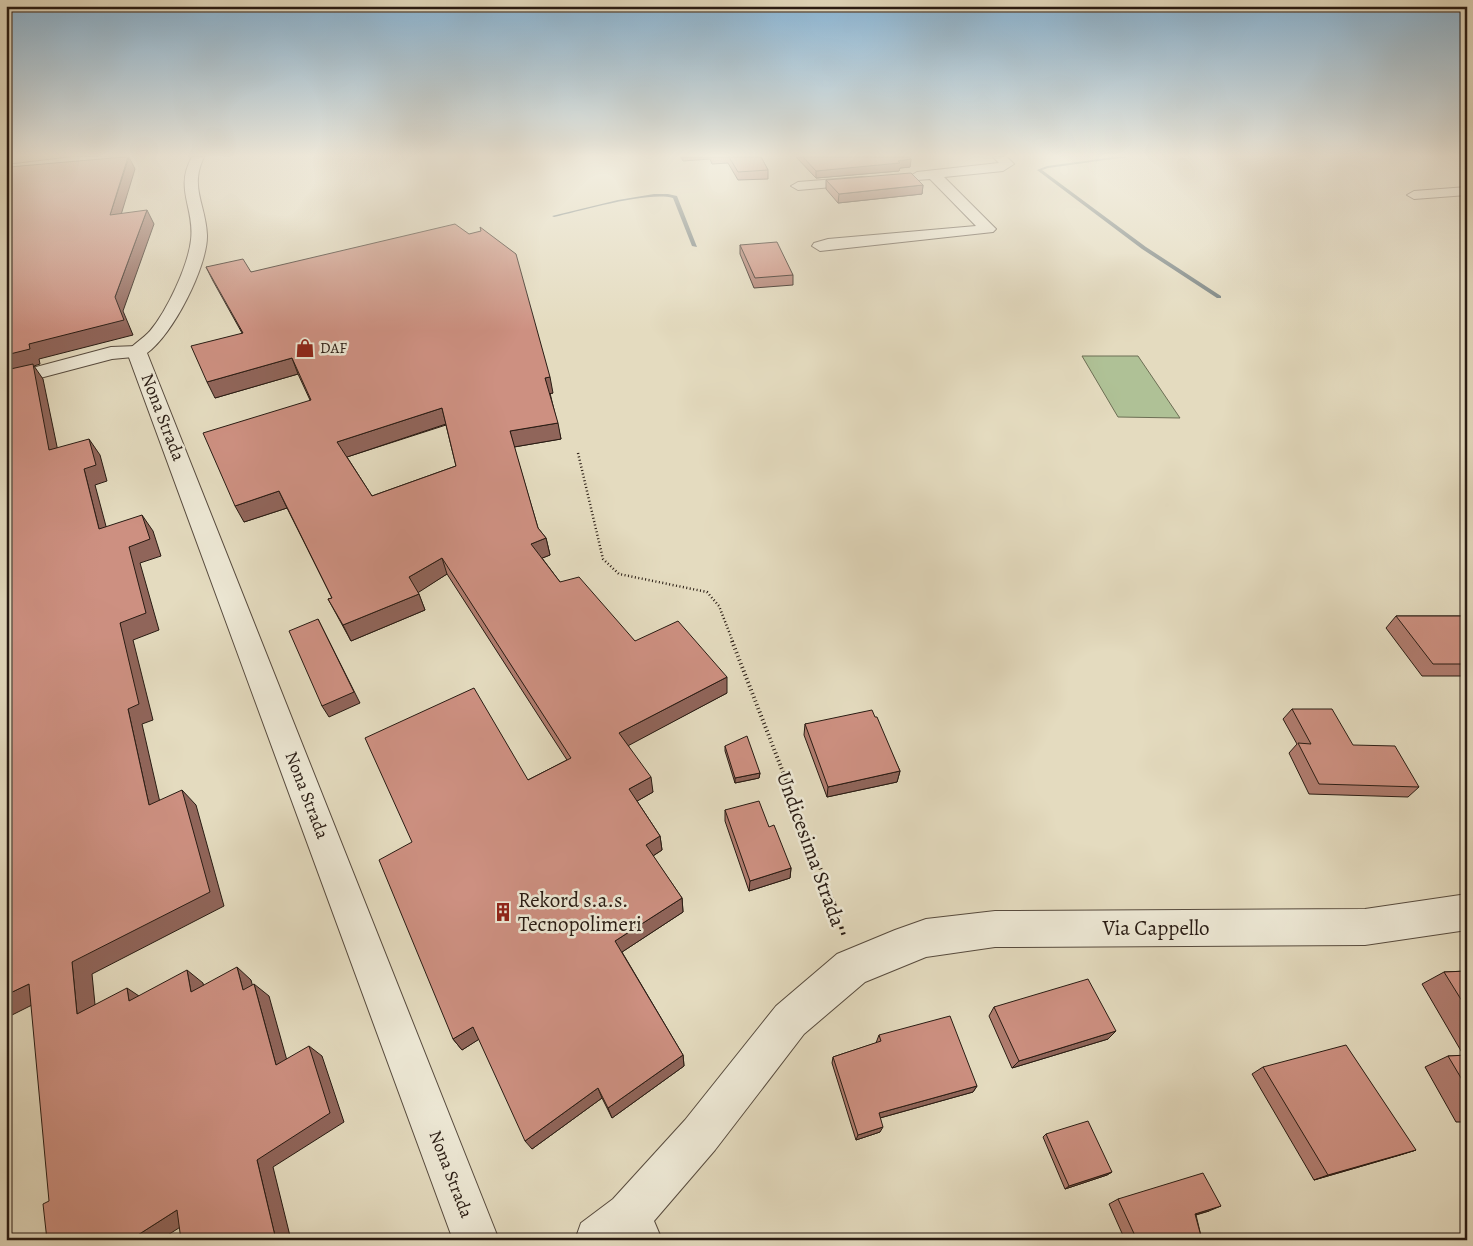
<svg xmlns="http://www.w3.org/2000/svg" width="1473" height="1246" font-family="Alegreya,serif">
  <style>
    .green { fill: #afc196; stroke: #6c6e54 }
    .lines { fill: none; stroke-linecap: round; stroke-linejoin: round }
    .stream { fill: #6e797a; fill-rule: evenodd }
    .minor-casing { stroke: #574b3e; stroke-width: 2 }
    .tertiary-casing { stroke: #574b3e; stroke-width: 2 }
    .path-far2 { stroke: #281b13; stroke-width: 2.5; stroke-dasharray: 1 2.5; stroke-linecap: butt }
    .path-far1 { stroke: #281b13; stroke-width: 4; stroke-dasharray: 1 3; stroke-linecap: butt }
    .path { stroke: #281b13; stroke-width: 4.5; stroke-dasharray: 2 4; stroke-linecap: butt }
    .minor { fill: #ede8d5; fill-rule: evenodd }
    .tertiary { fill: #ede8d5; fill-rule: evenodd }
    .wall { fill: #b07c6f; stroke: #281b13; fill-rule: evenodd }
    .shaded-wall { fill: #90655a; stroke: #281b13 }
    .building { fill: #cd9081; stroke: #281b13; fill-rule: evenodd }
    .labels { text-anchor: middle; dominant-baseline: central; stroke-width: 5; stroke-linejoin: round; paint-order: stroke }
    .far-poi-label { font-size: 15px; fill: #281b13; stroke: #ede8d5; text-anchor: start }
    .street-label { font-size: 18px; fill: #281b13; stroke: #ede8d5 }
    .near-street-label { font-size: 21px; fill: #281b13; stroke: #ede8d5 }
    .near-poi-label { font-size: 21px; fill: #281b13; stroke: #ede8d5; text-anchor: start }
  </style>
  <rect width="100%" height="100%" fill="#e4dbbf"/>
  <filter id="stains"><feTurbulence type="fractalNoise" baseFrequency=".004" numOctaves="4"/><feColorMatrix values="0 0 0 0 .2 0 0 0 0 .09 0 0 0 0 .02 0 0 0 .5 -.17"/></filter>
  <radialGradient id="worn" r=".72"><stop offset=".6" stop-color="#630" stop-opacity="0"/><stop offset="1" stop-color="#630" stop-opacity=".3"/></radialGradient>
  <!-- green -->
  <path class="green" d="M 1082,356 L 1138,356 L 1180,418 L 1118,417 Z"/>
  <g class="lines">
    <!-- stream -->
    <path class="stream" d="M 1115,157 L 1127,157 L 1048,168 L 1042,170 L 1146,247 L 1221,296 L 1221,298 L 1217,298 L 1142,249 L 1037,170 L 1047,166 Z
      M 654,194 L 668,194 L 677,196 L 697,247 L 692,246 L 673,198 C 648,191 581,211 554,217 L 552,216 L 618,200 Z"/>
    <!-- minor casing -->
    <g class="minor-casing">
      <path id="minor" d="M 993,157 L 1007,157 L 1014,164 L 1003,171 L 944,177 L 996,229 L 993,232 L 820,251 L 812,246 L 814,243 L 828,239 L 976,226 L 930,179 L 917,180 L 910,176 L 917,172 L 999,163 Z
        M 862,177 L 867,178 L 869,181 L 867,184 L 798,190 L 791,186 L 798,182 Z
        M 1467,187 L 1467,195 L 1414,199 L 1407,195 L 1414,191 Z
        M 137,346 L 144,348 L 147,352 L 144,356 L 112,359 L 6,387 L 6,375 L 111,347 Z
        M 1467,894 L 1467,930 L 1365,945 L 995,947 L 926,957 L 865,982 L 804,1034 L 715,1150 L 654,1221 L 662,1240 L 575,1240 L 581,1223 L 613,1199 L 685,1120 L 776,1006 L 837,954 L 895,930 L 926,919 L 995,911 L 1365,909 Z"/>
    </g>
    <!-- tertiary casing -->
    <g class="tertiary-casing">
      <path id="tertiary" d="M 73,157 L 111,157 L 105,161 L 6,173 L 6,165 Z
        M 192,157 L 204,157 C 189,187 206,205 207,235 C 208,266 172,336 147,353 L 499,1240 L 453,1240 L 127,352 C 133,344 143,339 150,331 C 167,311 188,266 191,240 C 195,208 174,189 192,157 Z"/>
    </g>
    <!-- path-far2 -->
    <path class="path-far2" d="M 578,453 L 603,559 L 619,574 L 707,592 L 719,606 L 733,642"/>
    <!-- path-far1 -->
    <path class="path-far1" d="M 732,641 L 835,906"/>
    <!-- path -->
    <path class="path" d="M 834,904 L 844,936"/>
    <!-- minor -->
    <use href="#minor" class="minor"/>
    <!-- tertiary -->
    <use href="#tertiary" class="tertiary"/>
  </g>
  <!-- wall -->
  <path class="wall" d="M 681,157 L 761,157 L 768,170 L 768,179 L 738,180 L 728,163 L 712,164 L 710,159 L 683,161 Z
    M 796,157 L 909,157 L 911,159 L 910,167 L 900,168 L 899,171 L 816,178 Z
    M 826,180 L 923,185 L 922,194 L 838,203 L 826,189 Z
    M 740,245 L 793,275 L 793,285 L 754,288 L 740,254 Z
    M 206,267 L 251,272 L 553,393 L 550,393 L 561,439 L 514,447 L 538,528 L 546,538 L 550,555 L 542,558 L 560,582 L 635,641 L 727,693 L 628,745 L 653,792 L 637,801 L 660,836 L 662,850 L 653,856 L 682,898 L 683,912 L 622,952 L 683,1055 L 684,1066 L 612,1118 L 602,1098 L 532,1149 L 479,1039 L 462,1050 L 453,1039 L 528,780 L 567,760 L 447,574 L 418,592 L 425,610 L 351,641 L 328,599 L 332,598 L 287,508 L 244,522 L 310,400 L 298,374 L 215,398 L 242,333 L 213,281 ZM 446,425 L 456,466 L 372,496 L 347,457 Z
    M 1396,616 L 1467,616 L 1467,676 L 1422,676 L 1386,628 Z
    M 1292,709 L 1419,787 L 1408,797 L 1309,794 L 1289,753 L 1297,744 L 1283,719 Z
    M 875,717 L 900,771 L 897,782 L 827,797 L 804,735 L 805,724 Z
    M 725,746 L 760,773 L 759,778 L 735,783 L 725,751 Z
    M 725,810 L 769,827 L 791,868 L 790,878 L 749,891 L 725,821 Z
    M 1467,971 L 1467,1122 L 1456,1122 L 1425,1067 L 1448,1056 L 1464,1056 L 1422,984 L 1444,972 Z
    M 994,1007 L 1108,1039 L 1012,1068 L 989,1016 Z
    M 879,1035 L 977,1086 L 973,1092 L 880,1118 L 880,1132 L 856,1140 L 832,1063 L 833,1057 L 876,1043 Z
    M 1263,1067 L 1416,1150 L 1400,1155 L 1314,1180 L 1252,1074 Z
    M 1046,1134 L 1112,1172 L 1107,1175 L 1065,1189 L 1043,1137 Z
    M 1118,1199 L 1209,1211 L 1196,1215 L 1202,1240 L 1125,1240 L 1109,1204 Z"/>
  <!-- shaded-wall -->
  <path class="shaded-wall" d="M 129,157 L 135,169 L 117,228 L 110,215 Z
    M 911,159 L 910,167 L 900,168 L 899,171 L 816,178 L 816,171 Z
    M 923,185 L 922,194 L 838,203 L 839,194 Z
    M 147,210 L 154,224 L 123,311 L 133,335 L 39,359 L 40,364 L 34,366 L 43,379 L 61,466 L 49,450 L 6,373 L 6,355 L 29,344 L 115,297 Z
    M 292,358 L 298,374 L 215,398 L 207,382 Z
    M 550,377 L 553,393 L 548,394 L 545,378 Z
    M 442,408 L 446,424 L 344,458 L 337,442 Z
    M 558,423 L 561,439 L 514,447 L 510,431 Z
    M 89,439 L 100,455 L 107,481 L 95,485 L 111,545 L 99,529 L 84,469 Z
    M 279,491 L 287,508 L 244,522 L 235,506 Z
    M 142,515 L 153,531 L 161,556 L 140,563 L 159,630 L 133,640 L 153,720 L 142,724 L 164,820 L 149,805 L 128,709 L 120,623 L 129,547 Z
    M 546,538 L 550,555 L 535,561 L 531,544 Z
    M 442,558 L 447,574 L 416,594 L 409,577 Z
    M 419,594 L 425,610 L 351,641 L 343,625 Z
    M 318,619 L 360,703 L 329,717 L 322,706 Z
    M 727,677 L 727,693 L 622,749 L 619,733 Z
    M 900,771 L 897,782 L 827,797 L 828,787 Z
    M 760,773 L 759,778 L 735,783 L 735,778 Z
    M 651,777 L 653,792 L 632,804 L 629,789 Z
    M 182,790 L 196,805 L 224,906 L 92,974 L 97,1025 L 77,1014 L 72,962 Z
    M 660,836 L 662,850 L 648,859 L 646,845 Z
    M 791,868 L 790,878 L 749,891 L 750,881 Z
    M 682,898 L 683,912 L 619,954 L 615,941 Z
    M 237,967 L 251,980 L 257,1002 L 243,990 Z
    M 187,970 L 203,983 L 207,1004 L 191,992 Z
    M 29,984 L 50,996 L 6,1018 L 6,995 Z
    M 254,984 L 269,996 L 291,1075 L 276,1065 Z
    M 127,988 L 145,1000 L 129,1001 Z
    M 473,1027 L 481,1038 L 462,1050 L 453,1039 Z
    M 1116,1031 L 1108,1039 L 1012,1068 L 1019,1061 Z
    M 309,1046 L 322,1056 L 344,1122 L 273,1167 L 291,1240 L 276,1240 L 257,1160 Z
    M 683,1055 L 684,1066 L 612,1118 L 608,1108 Z
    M 977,1086 L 973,1092 L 876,1119 L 879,1113 Z
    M 598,1088 L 602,1098 L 532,1149 L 525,1141 Z
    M 883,1127 L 880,1132 L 856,1140 L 858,1135 Z
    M 1416,1150 L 1400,1155 L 1314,1180 L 1328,1175 Z
    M 1112,1172 L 1107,1175 L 1065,1189 L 1069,1186 Z
    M 1221,1206 L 1209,1211 L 1184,1218 L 1195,1214 Z
    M 177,1210 L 196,1217 L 160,1240 L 130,1240 Z"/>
  <!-- building -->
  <path class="building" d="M 124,157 L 128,157 L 110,215 L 147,210 L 115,297 L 124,320 L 29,344 L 30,349 L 6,355 L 6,171 L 9,167 Z
    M 729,157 L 761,157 L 768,170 L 738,172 Z
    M 803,157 L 909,157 L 911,159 L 898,161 L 900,163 L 816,171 Z
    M 911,173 L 923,185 L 839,194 L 826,180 Z
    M 455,224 L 469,234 L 481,231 L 480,227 L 516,254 L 550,377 L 545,378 L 558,423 L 510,431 L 538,528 L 546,538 L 531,544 L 560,582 L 579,577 L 635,641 L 678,621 L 727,677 L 619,733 L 651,777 L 629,789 L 660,836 L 646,845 L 682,898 L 615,941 L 683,1055 L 608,1108 L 598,1088 L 525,1141 L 473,1027 L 453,1039 L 379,860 L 412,842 L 365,738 L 474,688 L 528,780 L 571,758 L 442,558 L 409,577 L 419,594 L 343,625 L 328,599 L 332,598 L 279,491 L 235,506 L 203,433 L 311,400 L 292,358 L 207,382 L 191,346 L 243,333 L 206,267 L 243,259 L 251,272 ZM 442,408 L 456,466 L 372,496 L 337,442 Z
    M 777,242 L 793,275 L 755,278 L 740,245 Z
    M 33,364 L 49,450 L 89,439 L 96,465 L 84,469 L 99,529 L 142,515 L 150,539 L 129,547 L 146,613 L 120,623 L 139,704 L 128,709 L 149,805 L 182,790 L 210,892 L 72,962 L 77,1014 L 127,988 L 129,1001 L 187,970 L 191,992 L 237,967 L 243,990 L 254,984 L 276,1065 L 309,1046 L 330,1113 L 257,1160 L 276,1240 L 181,1240 L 177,1210 L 130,1240 L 47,1240 L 43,1204 L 49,1201 L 29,984 L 6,995 L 6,370 Z
    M 1396,616 L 1467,616 L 1467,664 L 1433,664 Z
    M 318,619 L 354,692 L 322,706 L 289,631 Z
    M 1292,709 L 1332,709 L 1353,745 L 1395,746 L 1419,787 L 1319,784 L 1298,743 L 1311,744 Z
    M 872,710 L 875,717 L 877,717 L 900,771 L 828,787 L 805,724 Z
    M 747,736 L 760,773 L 735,778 L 725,746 Z
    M 759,801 L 769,827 L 774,825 L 791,868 L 750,881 L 725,810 Z
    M 1467,971 L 1467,1009 L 1444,972 Z
    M 1088,979 L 1116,1031 L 1019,1061 L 994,1007 Z
    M 950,1016 L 977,1086 L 879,1113 L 883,1127 L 858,1135 L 833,1057 L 881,1041 L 879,1035 Z
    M 1346,1045 L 1416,1150 L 1328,1175 L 1263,1067 Z
    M 1467,1055 L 1467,1088 L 1448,1056 Z
    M 1088,1121 L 1112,1172 L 1069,1186 L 1046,1134 Z
    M 1203,1173 L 1221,1206 L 1195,1214 L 1202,1240 L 1137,1240 L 1118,1199 Z
    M 1236,1235 L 1239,1240 L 1211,1240 Z"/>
  <!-- sky -->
  <linearGradient id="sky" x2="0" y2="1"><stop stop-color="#89b6d7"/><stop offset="0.47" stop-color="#f3efe2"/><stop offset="1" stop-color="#f3efe2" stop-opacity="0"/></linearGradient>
  <rect width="1473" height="331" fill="url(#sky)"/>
  <!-- icons -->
  <defs>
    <g id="shop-bare" transform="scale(1.5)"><path d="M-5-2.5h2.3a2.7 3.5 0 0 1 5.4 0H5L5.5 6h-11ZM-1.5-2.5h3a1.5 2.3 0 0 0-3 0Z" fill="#8f2418" stroke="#ede8d5" stroke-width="2.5" paint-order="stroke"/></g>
    <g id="building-bare" transform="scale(1.5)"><path d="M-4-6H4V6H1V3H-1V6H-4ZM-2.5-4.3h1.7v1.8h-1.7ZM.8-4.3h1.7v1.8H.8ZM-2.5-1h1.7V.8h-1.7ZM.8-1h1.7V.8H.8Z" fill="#8f2418" stroke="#ede8d5" stroke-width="2.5" paint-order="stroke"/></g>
  </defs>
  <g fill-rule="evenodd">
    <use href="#shop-bare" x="305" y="348"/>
    <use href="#building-bare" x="503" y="912"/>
  </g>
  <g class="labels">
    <!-- far-poi labels -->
    <g class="far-poi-label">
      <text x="320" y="348">DAF</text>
    </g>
    <!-- street labels -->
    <g class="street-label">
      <text transform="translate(163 417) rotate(69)">Nona Strada</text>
      <text transform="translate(307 795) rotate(69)">Nona Strada</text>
      <text transform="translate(451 1174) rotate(69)">Nona Strada</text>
    </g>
    <!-- near-street labels -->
    <g class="near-street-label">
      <text transform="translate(811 849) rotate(70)">Undicesima Strada</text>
      <text x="1156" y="928">Via Cappello</text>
    </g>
    <!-- near-poi labels -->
    <g class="near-poi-label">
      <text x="518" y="900">Rekord s.a.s.<tspan x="518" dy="24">Tecnopolimeri</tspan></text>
    </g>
  </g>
  <!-- margin -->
  <rect width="1473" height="1246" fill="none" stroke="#e4dbbf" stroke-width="25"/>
  <rect x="8" y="8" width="1458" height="1231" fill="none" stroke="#281b13" stroke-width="2.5"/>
  <rect x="12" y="12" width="1448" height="1221" fill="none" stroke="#281b13"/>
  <rect width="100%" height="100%" filter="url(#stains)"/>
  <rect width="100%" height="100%" fill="url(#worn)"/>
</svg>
